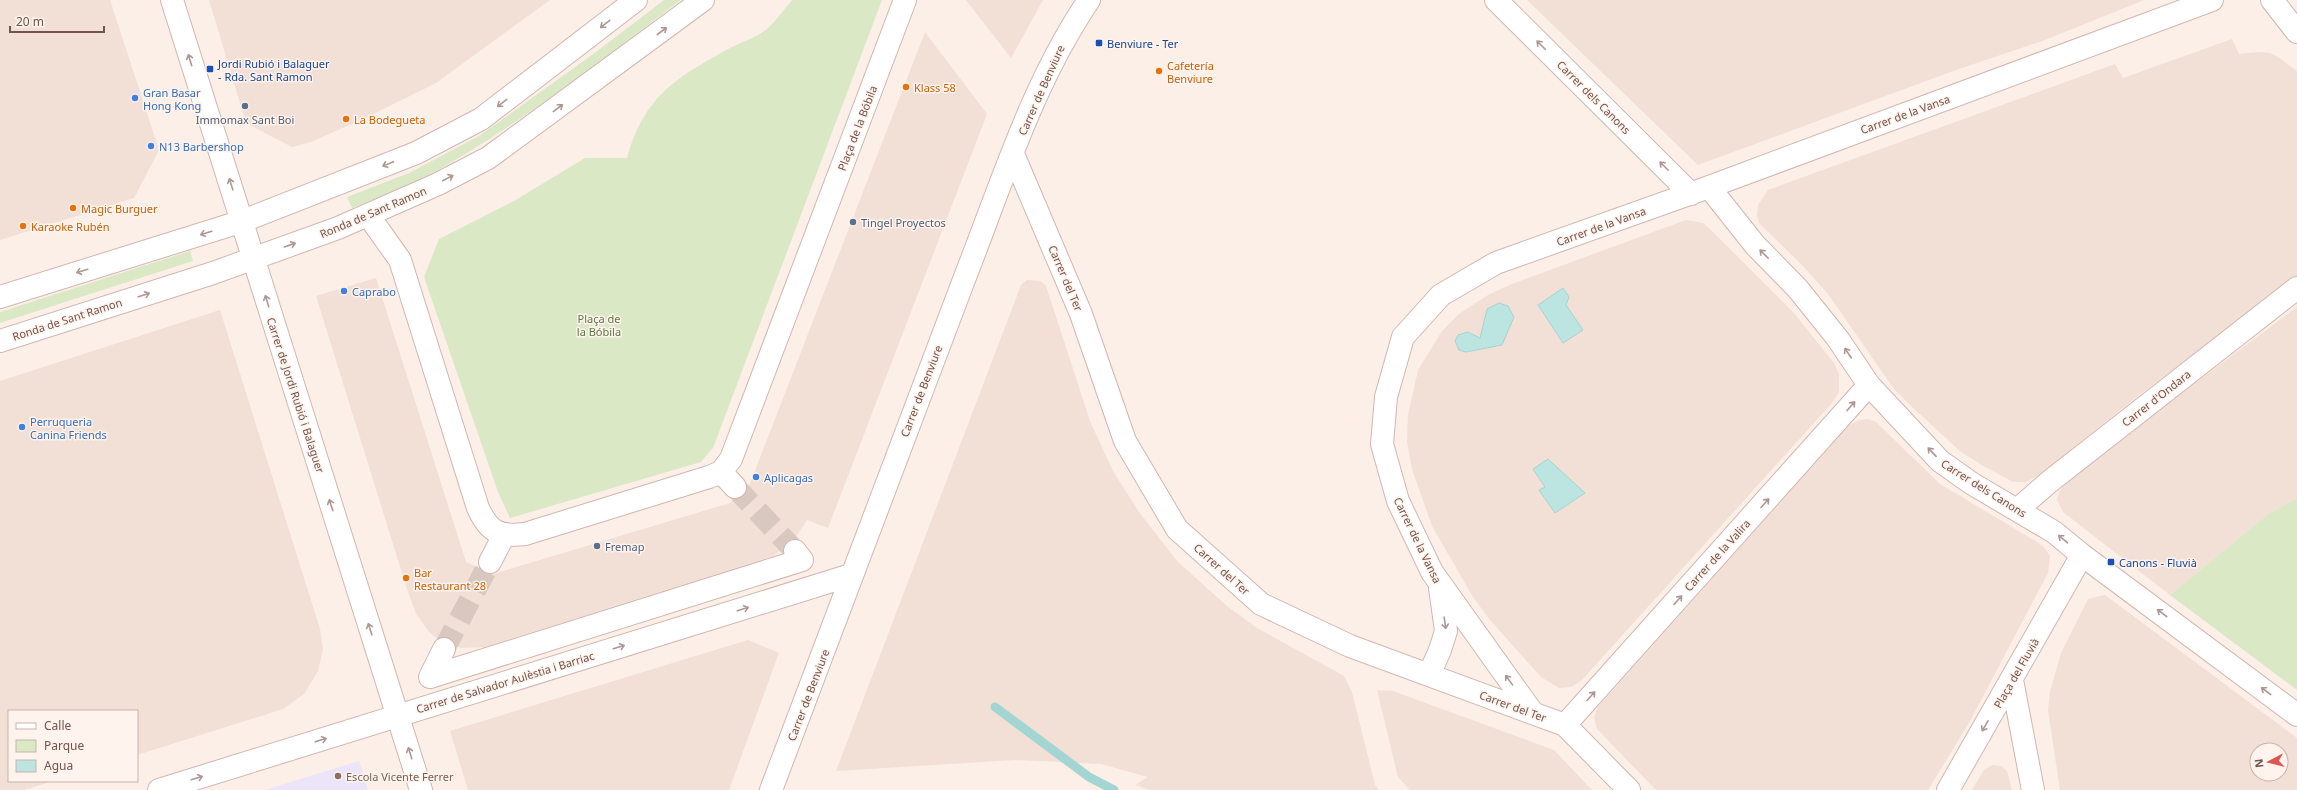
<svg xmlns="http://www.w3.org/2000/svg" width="2297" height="790" font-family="'Noto Sans',sans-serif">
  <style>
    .residential { fill: #f2dfd6; fill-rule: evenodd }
    .education { fill: #ece4f8 }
    .green { fill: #dbe8c6 }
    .water { fill: #bce4e1; stroke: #a3d5d2 }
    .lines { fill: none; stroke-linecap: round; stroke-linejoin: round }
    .stream { stroke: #a3d5d2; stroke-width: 9 }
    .minor-tunnel { stroke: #d9c8c0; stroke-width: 22; stroke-dasharray: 22 11; stroke-linecap: butt }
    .minor-casing { stroke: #cfb7b1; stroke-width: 24 }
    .minor { stroke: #fff; stroke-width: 22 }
    .oneway { stroke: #ac9794 }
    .transit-dot { fill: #1a4fb4; stroke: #fef4ed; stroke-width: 1.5 }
    .food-dot { fill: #e8710a; stroke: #fef4ed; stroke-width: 1.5 }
    .shop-dot { fill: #3f7fe0; stroke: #fef4ed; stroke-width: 1.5 }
    .service-dot { fill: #5c6f8a; stroke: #fef4ed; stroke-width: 1.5 }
    .education-dot { fill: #8d6e63; stroke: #fef4ed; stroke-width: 1.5 }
    .labels { text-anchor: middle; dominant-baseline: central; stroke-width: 3; stroke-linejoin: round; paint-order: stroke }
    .transit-label { font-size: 11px; fill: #164399; stroke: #fef4ed; text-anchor: start }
    .food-label { font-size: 11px; fill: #c56008; stroke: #fef4ed; text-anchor: start }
    .street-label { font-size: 11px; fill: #74524d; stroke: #fef4ed }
    .shop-label { font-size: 11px; fill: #366cbe; stroke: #fef4ed; text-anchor: start }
    .service-label { font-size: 11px; fill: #4e5e75; stroke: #fef4ed; text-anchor: start }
    .park-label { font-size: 11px; fill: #5f7845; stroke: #fef4ed }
    .education-label { font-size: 11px; fill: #785e54; stroke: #fef4ed; text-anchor: start }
  </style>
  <rect width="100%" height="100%" fill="#fbefe7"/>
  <!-- residential -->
  <path class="residential" d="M 0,0 L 110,0 L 159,150 L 134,198 L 0,240 Z
    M 209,0 L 550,0 L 436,83 L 365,118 L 311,142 L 292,147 L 246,123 Z
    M 966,0 L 1043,0 L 1011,58 Z
    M 1527,0 L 2144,0 L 2045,40 L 1956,70 L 1698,165 Z
    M 925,32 L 987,114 L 828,528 L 807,520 L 792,543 L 773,556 L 485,647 L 461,648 L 441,641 L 430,633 L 416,614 L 406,586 L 316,296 L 376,278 L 466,562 L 493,574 L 730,503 L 749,486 Z
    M 2232,39 L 2239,54 L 2259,52 L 2270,53 L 2278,57 L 2297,71 L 2297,277 L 2139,395 L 2039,475 L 2026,482 L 2013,482 L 1980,464 L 1960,451 L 1911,406 L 1894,389 L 1828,294 L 1802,265 L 1759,223 L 1757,215 L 1758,205 L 1768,190 L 2115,64 L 2123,78 Z
    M 1686,220 L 1703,223 L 1711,230 L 1794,313 L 1834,363 L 1839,374 L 1839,392 L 1832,403 L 1581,681 L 1571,687 L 1559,688 L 1541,677 L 1490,620 L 1473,597 L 1432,526 L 1412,469 L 1407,442 L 1408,415 L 1418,370 L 1442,331 L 1460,313 L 1488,295 L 1512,284 Z
    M 1027,280 L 1041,281 L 1046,286 L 1090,421 L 1113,471 L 1139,512 L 1177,561 L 1228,607 L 1257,628 L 1344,676 L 1352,692 L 1375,785 L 1379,790 L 1150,790 L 1135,785 L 1148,777 L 1101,764 L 1015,760 L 836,771 L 1021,285 Z
    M 2297,307 L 2297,498 L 2268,514 L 2170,595 L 2063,512 L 2057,500 L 2059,493 L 2063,486 L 2139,425 Z
    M 220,310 L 320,629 L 323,649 L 318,671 L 304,694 L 283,709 L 137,755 L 137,711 L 9,711 L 9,781 L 53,781 L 24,790 L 0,790 L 0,381 Z
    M 1868,419 L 1876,422 L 1940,484 L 2037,542 L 2043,546 L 2050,556 L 2048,573 L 1970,721 L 1928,790 L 1656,790 L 1597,729 L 1594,717 L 1598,707 L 1848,426 L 1859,420 Z
    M 2105,595 L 2297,738 L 2297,790 L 2060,790 L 2048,710 L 2050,692 L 2061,653 L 2088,599 ZM 2257,750 L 2281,750 L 2281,774 L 2257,774 Z
    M 748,640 L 779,653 L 729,790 L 468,790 L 450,731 Z
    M 1377,690 L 1393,691 L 1554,750 L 1592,790 L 1410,790 L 1398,777 Z
    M 1992,765 L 2001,766 L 2007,771 L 2012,790 L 1972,790 L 1984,770 Z"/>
  <!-- education -->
  <path class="education" d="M 359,761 L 368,790 L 265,790 Z"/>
  <!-- green -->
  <path class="green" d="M 664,0 L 681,0 C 596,64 511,132 416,182 C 396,192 373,199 352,208 L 347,197 L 409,173 L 479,136 L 596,52 Z
    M 792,0 L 882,0 L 713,448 L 701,462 L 510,518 L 498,492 L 424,277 L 439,239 L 514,201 L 585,158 L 627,158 C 645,95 676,78 730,48 C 742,42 758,37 768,28 C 777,20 784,9 792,0 Z
    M 190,251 L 193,261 L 0,323 L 0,312 Z
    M 2297,498 L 2297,690 L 2170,595 L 2268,514 Z"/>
  <!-- water -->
  <path class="water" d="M 1563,288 L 1569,297 L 1566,305 L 1583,330 L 1563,343 L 1538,305 Z
    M 1499,303 L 1508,306 L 1514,317 L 1502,345 L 1466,352 L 1459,350 L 1455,341 L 1458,335 L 1468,332 L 1480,338 L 1487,309 Z
    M 1548,459 L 1585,493 L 1555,513 L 1539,490 L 1545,487 L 1533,469 Z"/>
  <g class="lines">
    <!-- stream -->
    <path class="stream" d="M 995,707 L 1089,777 L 1114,790"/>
    <!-- minor-tunnel -->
    <path class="minor-tunnel" d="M 735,487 L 795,551
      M 444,649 L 490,562"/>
    <!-- minor casing -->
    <g class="minor-casing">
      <path id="minor" d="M 172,0 L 421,790
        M 1496,0 L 1691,194
        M 2272,0 L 2297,32
        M 1013,154 L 1081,314 L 1125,441 L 1177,529 L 1261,604 L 1350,646 L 1565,725 L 1629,790
        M 1709,187 L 1755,245 L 1798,289 L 1838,339 L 1869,385 L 1940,461 L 1971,483 L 2054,532 L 2082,555 L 2297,715
        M 368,215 L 400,260 L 478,508 C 489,532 499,537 525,534 L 709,477 L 721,472 L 731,459 L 905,0
        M 0,297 L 243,221 L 416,153 L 481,119 L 636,0
        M 0,341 L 213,273 L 338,228 L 438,184 L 488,158 L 703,0
        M 721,472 L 735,487
        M 2017,510 L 2049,482 L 2297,288
        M 490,562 L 504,535
        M 444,649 L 430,677 L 802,560 L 795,551
        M 1429,675 L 1440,650 L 1446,631 L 1440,588
        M 2012,680 L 2033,790
        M 1532,712 L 1432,572 L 1398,501 L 1382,444 L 1386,397 L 1403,337 L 1441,295 L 1496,263 L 1709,187 L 2212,0
        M 1565,725 L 1869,385
        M 159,790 L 851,575
        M 771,790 C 837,620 899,448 965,277 C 1002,183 1032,84 1089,0
        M 1948,790 L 2082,555"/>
    </g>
    <!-- minor -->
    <use href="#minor" class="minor"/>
  </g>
  <!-- one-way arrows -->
  <defs><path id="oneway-shaft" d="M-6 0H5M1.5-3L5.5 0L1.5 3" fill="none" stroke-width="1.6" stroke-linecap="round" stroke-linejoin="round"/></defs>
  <g class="oneway">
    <use href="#oneway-shaft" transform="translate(605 24) rotate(142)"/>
    <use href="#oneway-shaft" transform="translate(662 31) rotate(-37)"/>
    <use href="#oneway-shaft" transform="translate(1541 45) rotate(-135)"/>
    <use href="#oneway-shaft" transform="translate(190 60) rotate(-107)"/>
    <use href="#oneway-shaft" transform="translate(502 103) rotate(142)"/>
    <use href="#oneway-shaft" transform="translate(558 108) rotate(-37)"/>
    <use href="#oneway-shaft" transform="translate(388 164) rotate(158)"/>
    <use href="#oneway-shaft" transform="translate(1664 166) rotate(-135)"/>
    <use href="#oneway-shaft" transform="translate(448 178) rotate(-28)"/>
    <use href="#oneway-shaft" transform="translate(231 184) rotate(-108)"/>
    <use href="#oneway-shaft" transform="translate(206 233) rotate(162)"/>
    <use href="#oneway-shaft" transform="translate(290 245) rotate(-19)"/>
    <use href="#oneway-shaft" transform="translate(1764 254) rotate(-135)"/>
    <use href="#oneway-shaft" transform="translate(82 271) rotate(163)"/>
    <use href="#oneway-shaft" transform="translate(144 295) rotate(-18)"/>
    <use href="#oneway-shaft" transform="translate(267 301) rotate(-107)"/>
    <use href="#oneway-shaft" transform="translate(1848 353) rotate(-124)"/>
    <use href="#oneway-shaft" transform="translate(1851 406) rotate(-49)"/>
    <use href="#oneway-shaft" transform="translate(1932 452) rotate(-133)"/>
    <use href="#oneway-shaft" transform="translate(1765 503) rotate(-48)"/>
    <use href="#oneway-shaft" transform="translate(331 505) rotate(-108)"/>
    <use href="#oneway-shaft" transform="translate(2063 539) rotate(-140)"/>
    <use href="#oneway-shaft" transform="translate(1678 600) rotate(-48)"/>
    <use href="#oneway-shaft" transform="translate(743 609) rotate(-17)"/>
    <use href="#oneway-shaft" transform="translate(2162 613) rotate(-143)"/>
    <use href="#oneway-shaft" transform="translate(1445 623) rotate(82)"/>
    <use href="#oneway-shaft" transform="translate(370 629) rotate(-108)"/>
    <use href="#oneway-shaft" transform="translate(619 647) rotate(-17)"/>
    <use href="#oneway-shaft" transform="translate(1509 680) rotate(-126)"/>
    <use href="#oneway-shaft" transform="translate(2266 691) rotate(-143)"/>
    <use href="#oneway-shaft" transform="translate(1591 696) rotate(-48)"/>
    <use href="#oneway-shaft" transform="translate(1985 726) rotate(120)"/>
    <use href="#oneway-shaft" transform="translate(321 740) rotate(-17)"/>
    <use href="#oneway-shaft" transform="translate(410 753) rotate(-107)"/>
    <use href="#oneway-shaft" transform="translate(197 778) rotate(-17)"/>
  </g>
  <!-- markers -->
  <g class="transit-dot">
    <rect x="1095" y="39" width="8" height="8" rx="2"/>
    <rect x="206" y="65" width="8" height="8" rx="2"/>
    <rect x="2107" y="558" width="8" height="8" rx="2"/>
  </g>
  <g class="food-dot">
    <circle cx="1159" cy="71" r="4"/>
    <circle cx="906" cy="87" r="4"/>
    <circle cx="346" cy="119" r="4"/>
    <circle cx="73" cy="208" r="4"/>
    <circle cx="23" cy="226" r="4"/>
    <circle cx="406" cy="578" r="4"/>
  </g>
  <g class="shop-dot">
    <circle cx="135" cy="98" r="4"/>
    <circle cx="151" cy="146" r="4"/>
    <circle cx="344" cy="291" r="4"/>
    <circle cx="22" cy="427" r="4"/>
    <circle cx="756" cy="477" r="4"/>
  </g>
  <g class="service-dot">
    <circle cx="245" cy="106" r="4"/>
    <circle cx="853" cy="222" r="4"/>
    <circle cx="597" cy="546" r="4"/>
  </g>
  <circle class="education-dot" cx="338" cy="776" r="4"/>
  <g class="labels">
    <!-- transit labels -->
    <g class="transit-label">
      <text x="1107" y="43">Benviure - Ter</text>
      <text x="218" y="63">Jordi Rubió i Balaguer<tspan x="218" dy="13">- Rda. Sant Ramon</tspan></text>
      <text x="2119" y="562">Canons - Fluvià</text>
    </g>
    <!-- food labels -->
    <g class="food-label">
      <text x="1167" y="65">Cafetería<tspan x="1167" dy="13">Benviure</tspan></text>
      <text x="914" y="87">Klass 58</text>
      <text x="354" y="119">La Bodegueta</text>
      <text x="81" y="208">Magic Burguer</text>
      <text x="31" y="226">Karaoke Rubén</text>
      <text x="414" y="572">Bar<tspan x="414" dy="13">Restaurant 28</tspan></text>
    </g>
    <!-- street labels -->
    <g class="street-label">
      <text transform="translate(1041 90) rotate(-66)">Carrer de Benviure</text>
      <text transform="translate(1594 97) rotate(45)">Carrer dels Canons</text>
      <text transform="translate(1905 114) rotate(-20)">Carrer de la Vansa</text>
      <text transform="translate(857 128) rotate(-69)">Plaça de la Bóbila</text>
      <text transform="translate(373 212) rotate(-23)">Ronda de Sant Ramon</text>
      <text transform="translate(1601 226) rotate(-20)">Carrer de la Vansa</text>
      <text transform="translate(1066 278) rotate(67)">Carrer del Ter</text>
      <text transform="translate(67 319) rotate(-18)">Ronda de Sant Ramon</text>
      <text transform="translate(921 391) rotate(-69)">Carrer de Benviure</text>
      <text transform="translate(296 395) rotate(72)">Carrer de Jordi Rubió i Balaguer</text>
      <text transform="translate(2156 398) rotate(-38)">Carrer d'Ondara</text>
      <text transform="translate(1984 488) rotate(32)">Carrer dels Canons</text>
      <text transform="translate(1418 540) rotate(64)">Carrer de la Vansa</text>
      <text transform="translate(1717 555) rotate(-48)">Carrer de la Valira</text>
      <text transform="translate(1222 569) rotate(42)">Carrer del Ter</text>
      <text transform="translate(2016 673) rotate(-60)">Plaça del Fluvià</text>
      <text transform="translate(505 682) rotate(-17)">Carrer de Salvador Aulèstia i Barriac</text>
      <text transform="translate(808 695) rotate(-69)">Carrer de Benviure</text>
      <text transform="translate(1513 706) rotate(20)">Carrer del Ter</text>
    </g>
    <!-- shop labels -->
    <g class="shop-label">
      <text x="143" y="92">Gran Basar<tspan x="143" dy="13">Hong Kong</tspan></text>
      <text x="159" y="146">N13 Barbershop</text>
      <text x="352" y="291">Caprabo</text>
      <text x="30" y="421">Perruqueria<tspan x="30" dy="13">Canina Friends</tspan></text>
      <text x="764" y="477">Aplicagas</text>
    </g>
    <!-- service labels -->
    <g class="service-label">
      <text x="245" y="119" text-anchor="middle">Immomax Sant Boi</text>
      <text x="861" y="222">Tingel Proyectos</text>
      <text x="605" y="546">Fremap</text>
    </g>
    <!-- park labels -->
    <g class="park-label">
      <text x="599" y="318">Plaça de<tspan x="599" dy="13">la Bóbila</tspan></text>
    </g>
    <!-- education labels -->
    <g class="education-label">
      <text x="346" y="776">Escola Vicente Ferrer</text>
    </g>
  </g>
  <!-- legend -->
  <rect x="8" y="710" width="130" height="72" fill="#fef4ed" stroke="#c7b3ad"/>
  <rect x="16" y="723" width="20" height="6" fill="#ffffff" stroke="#c7b3ad"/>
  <text x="44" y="730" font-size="12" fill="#74524d">Calle</text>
  <rect x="16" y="740" width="20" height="12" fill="#dbe8c6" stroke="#c7b3ad"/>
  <text x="44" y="750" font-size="12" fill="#74524d">Parque</text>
  <rect x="16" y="760" width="20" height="12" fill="#bce4e1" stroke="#c7b3ad"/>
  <text x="44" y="770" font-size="12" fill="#74524d">Agua</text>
  <!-- north arrow -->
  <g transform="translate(2269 762) rotate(263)"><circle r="19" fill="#fef4ed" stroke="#c7b3ad"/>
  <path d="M0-3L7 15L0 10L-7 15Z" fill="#de5554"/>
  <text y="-6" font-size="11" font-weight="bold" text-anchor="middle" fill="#74524d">N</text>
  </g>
  <!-- scale -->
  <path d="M10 26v6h94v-6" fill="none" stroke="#74524d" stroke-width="2"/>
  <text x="16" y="26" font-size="12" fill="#74524d" stroke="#fef4ed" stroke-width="3" paint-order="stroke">20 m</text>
</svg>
